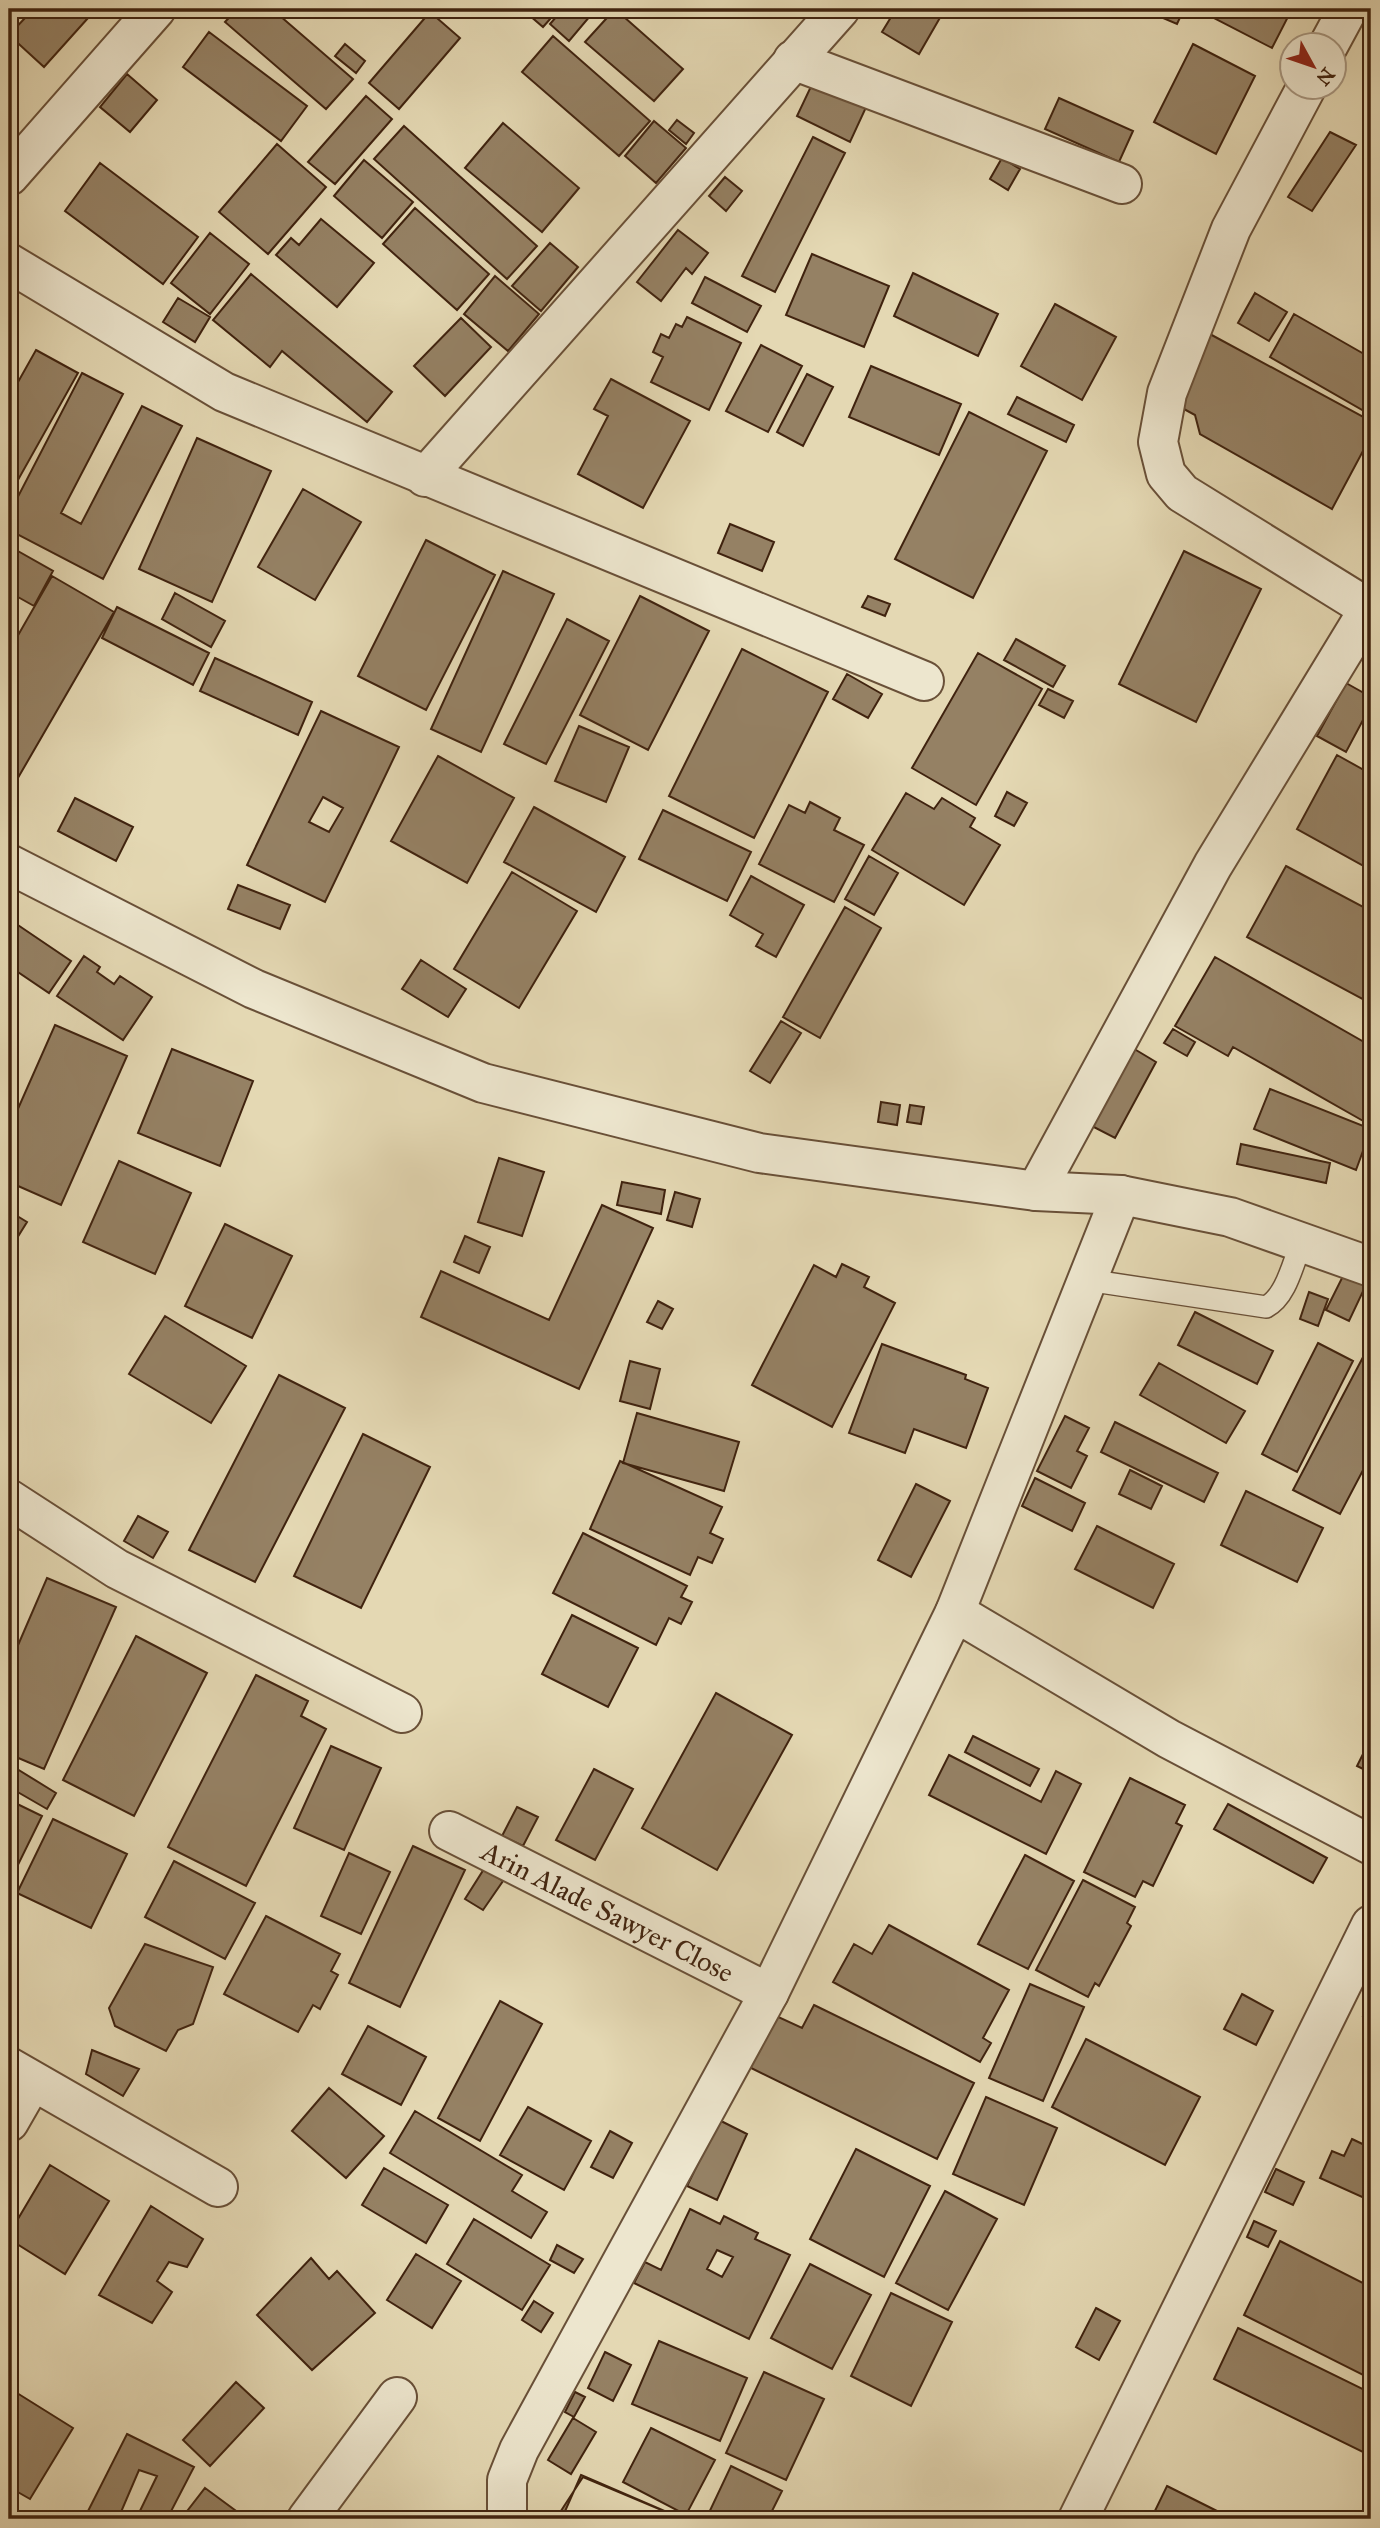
<svg xmlns="http://www.w3.org/2000/svg" width="1380" height="2528" font-family="'IM FELL Great Primer',serif">
  <style>
    .building { fill: #958164; stroke: #40230f; stroke-width: 2; fill-rule: evenodd }
    .lines { fill: none; stroke-linecap: round; stroke-linejoin: round }
    .lane-casing { stroke: #695038; stroke-width: 24 }
    .street-casing { stroke: #695038; stroke-width: 42 }
    .lane { stroke: #ede6ce; stroke-width: 21 }
    .street { stroke: #ede6ce; stroke-width: 38 }
    .labels { text-anchor: middle; dominant-baseline: central; stroke-width: 6; stroke-linejoin: round; paint-order: stroke }
    .street-label { font-size: 28px; fill: #40230f; stroke: #ede6ce }
  </style>
  <rect width="100%" height="100%" fill="#e4d8b3"/>
  <filter id="stains"><feTurbulence type="fractalNoise" baseFrequency=".00286" numOctaves="4"/><feColorMatrix values="0 0 0 0 .2 0 0 0 0 .09 0 0 0 0 .02 0 0 0 .5 -.17"/></filter>
  <radialGradient id="worn" r=".72"><stop offset=".6" stop-color="#630" stop-opacity="0"/><stop offset="1" stop-color="#630" stop-opacity=".3"/></radialGradient>
  <!-- building -->
  <path class="building" d="M 15,9 L 77,9 L 88,18 L 44,67 L 9,35 L 25,18 Z
    M 237,9 L 272,9 L 353,79 L 326,109 L 225,22 Z
    M 522,9 L 559,9 L 543,27 Z
    M 563,9 L 596,9 L 569,41 L 550,24 Z
    M 615,9 L 683,69 L 654,101 L 585,42 Z
    M 896,9 L 945,9 L 919,54 L 882,32 Z
    M 1142,9 L 1184,9 L 1177,24 Z
    M 1207,9 L 1292,9 L 1272,48 L 1204,13 Z
    M 430,12 L 460,38 L 399,109 L 369,83 Z
    M 209,32 L 307,106 L 281,141 L 183,67 Z
    M 553,36 L 650,121 L 619,156 L 522,72 Z
    M 345,44 L 365,61 L 356,73 L 335,56 Z
    M 1193,44 L 1255,76 L 1216,154 L 1154,122 Z
    M 127,74 L 157,100 L 130,132 L 100,107 Z
    M 815,78 L 868,103 L 850,142 L 797,116 Z
    M 366,96 L 392,119 L 335,184 L 308,162 Z
    M 1059,98 L 1133,131 L 1119,162 L 1045,129 Z
    M 677,120 L 694,133 L 686,144 L 669,130 Z
    M 654,121 L 686,148 L 656,183 L 625,156 Z
    M 503,123 L 579,188 L 542,232 L 465,168 Z
    M 404,126 L 537,246 L 507,279 L 374,159 Z
    M 1330,132 L 1356,145 L 1312,211 L 1288,197 Z
    M 813,137 L 845,153 L 775,292 L 742,276 Z
    M 277,144 L 326,187 L 268,254 L 219,212 Z
    M 1002,158 L 1020,169 L 1008,190 L 990,179 Z
    M 364,160 L 413,202 L 382,238 L 334,196 Z
    M 100,163 L 198,237 L 163,284 L 65,211 Z
    M 725,177 L 742,191 L 726,211 L 709,196 Z
    M 415,208 L 489,274 L 457,310 L 383,244 Z
    M 321,219 L 374,263 L 337,307 L 276,255 L 291,238 L 299,245 Z
    M 678,230 L 708,253 L 692,274 L 686,268 L 661,301 L 637,282 Z
    M 210,233 L 249,264 L 210,314 L 171,283 Z
    M 550,243 L 578,267 L 541,311 L 512,286 Z
    M 812,254 L 889,286 L 864,347 L 786,315 Z
    M 913,273 L 998,314 L 978,356 L 894,316 Z
    M 251,274 L 392,392 L 367,422 L 282,351 L 270,367 L 213,320 Z
    M 495,276 L 539,314 L 508,351 L 464,314 Z
    M 705,277 L 761,306 L 747,332 L 692,303 Z
    M 1255,293 L 1287,312 L 1269,341 L 1238,323 Z
    M 178,298 L 210,317 L 195,342 L 163,322 Z
    M 1055,304 L 1116,337 L 1082,400 L 1021,366 Z
    M 1294,314 L 1371,358 L 1371,415 L 1270,357 Z
    M 687,317 L 741,343 L 709,410 L 651,382 L 663,357 L 653,352 L 661,334 L 669,338 L 676,324 L 682,327 Z
    M 461,318 L 491,347 L 445,396 L 414,366 Z
    M 1208,333 L 1371,421 L 1371,436 L 1332,509 L 1200,434 L 1195,415 L 1171,402 Z
    M 761,345 L 802,366 L 768,432 L 726,411 Z
    M 36,350 L 78,373 L 9,496 L 9,398 Z
    M 871,366 L 961,404 L 939,455 L 849,417 Z
    M 82,373 L 123,394 L 61,513 L 81,524 L 142,406 L 182,426 L 103,579 L 9,530 L 9,514 Z
    M 807,374 L 833,387 L 803,446 L 777,432 Z
    M 611,379 L 690,421 L 643,508 L 578,474 L 608,416 L 594,409 Z
    M 1017,397 L 1074,425 L 1066,442 L 1008,414 Z
    M 969,412 L 1047,451 L 973,598 L 895,559 Z
    M 197,438 L 271,471 L 212,602 L 139,569 Z
    M 303,489 L 361,522 L 315,600 L 258,567 Z
    M 730,524 L 774,542 L 762,571 L 718,553 Z
    M 426,540 L 495,575 L 426,710 L 358,676 Z
    M 9,546 L 53,571 L 34,606 L 9,592 Z
    M 1184,551 L 1261,589 L 1196,722 L 1119,684 Z
    M 503,571 L 554,594 L 481,752 L 431,729 Z
    M 52,576 L 114,612 L 15,783 L 9,780 L 9,651 Z
    M 175,593 L 225,621 L 211,647 L 162,619 Z
    M 640,596 L 709,631 L 648,750 L 580,715 Z
    M 868,596 L 890,604 L 885,616 L 862,607 Z
    M 117,607 L 209,653 L 193,685 L 102,638 Z
    M 567,619 L 609,641 L 546,764 L 504,744 Z
    M 1016,639 L 1065,666 L 1053,687 L 1004,660 Z
    M 742,649 L 828,692 L 754,838 L 669,796 Z
    M 978,653 L 1042,689 L 976,805 L 912,768 Z
    M 215,658 L 312,702 L 298,735 L 200,691 Z
    M 847,674 L 882,694 L 868,718 L 833,699 Z
    M 1346,683 L 1371,697 L 1371,705 L 1346,752 L 1317,736 Z
    M 1048,689 L 1073,701 L 1064,718 L 1039,705 Z
    M 321,711 L 399,747 L 325,902 L 247,865 ZM 323,797 L 343,808 L 329,832 L 309,822 Z
    M 579,726 L 629,747 L 606,802 L 555,781 Z
    M 1337,755 L 1371,774 L 1371,870 L 1297,829 Z
    M 438,756 L 514,798 L 467,883 L 391,841 Z
    M 1007,792 L 1027,803 L 1014,826 L 995,816 Z
    M 906,793 L 934,809 L 942,798 L 975,818 L 970,827 L 1000,845 L 964,905 L 872,850 Z
    M 75,798 L 133,827 L 116,861 L 58,831 Z
    M 810,802 L 840,818 L 834,830 L 864,845 L 834,902 L 759,864 L 789,805 L 805,813 Z
    M 534,807 L 625,857 L 596,912 L 504,862 Z
    M 663,810 L 751,852 L 727,901 L 639,859 Z
    M 869,856 L 898,873 L 874,915 L 845,899 Z
    M 1286,866 L 1371,911 L 1371,996 L 1368,1002 L 1247,937 Z
    M 512,872 L 577,911 L 519,1008 L 454,969 Z
    M 751,876 L 804,905 L 776,957 L 756,946 L 763,934 L 730,915 Z
    M 238,885 L 290,905 L 280,929 L 228,909 Z
    M 845,907 L 881,928 L 820,1038 L 783,1017 Z
    M 9,919 L 71,961 L 49,993 L 9,966 Z
    M 84,956 L 100,967 L 97,972 L 114,984 L 120,976 L 152,997 L 123,1040 L 57,996 Z
    M 1215,957 L 1371,1046 L 1371,1111 L 1365,1122 L 1233,1047 L 1228,1056 L 1175,1026 Z
    M 421,960 L 466,989 L 448,1017 L 402,989 Z
    M 781,1021 L 801,1033 L 770,1083 L 750,1071 Z
    M 55,1025 L 127,1056 L 61,1205 L 9,1182 L 9,1129 Z
    M 1173,1029 L 1195,1042 L 1187,1056 L 1164,1043 Z
    M 1131,1047 L 1156,1062 L 1115,1138 L 1088,1124 Z
    M 172,1049 L 253,1081 L 220,1166 L 138,1133 Z
    M 1270,1089 L 1371,1129 L 1356,1170 L 1254,1129 Z
    M 881,1102 L 900,1105 L 897,1125 L 878,1122 Z
    M 910,1105 L 924,1107 L 921,1124 L 907,1122 Z
    M 1241,1144 L 1330,1163 L 1326,1183 L 1237,1164 Z
    M 499,1158 L 544,1172 L 522,1236 L 478,1222 Z
    M 119,1161 L 191,1193 L 155,1274 L 83,1242 Z
    M 622,1182 L 665,1190 L 661,1214 L 617,1205 Z
    M 675,1192 L 700,1199 L 692,1227 L 667,1220 Z
    M 602,1205 L 653,1228 L 579,1389 L 421,1317 L 441,1271 L 549,1320 Z
    M 9,1211 L 27,1222 L 9,1251 Z
    M 225,1224 L 292,1256 L 252,1338 L 185,1306 Z
    M 465,1236 L 490,1247 L 479,1273 L 454,1262 Z
    M 842,1264 L 869,1277 L 864,1287 L 895,1303 L 832,1427 L 752,1385 L 814,1265 L 836,1277 Z
    M 1344,1274 L 1366,1285 L 1349,1321 L 1326,1310 Z
    M 1309,1292 L 1328,1299 L 1318,1326 L 1300,1319 Z
    M 658,1301 L 673,1309 L 662,1329 L 647,1322 Z
    M 1195,1312 L 1273,1351 L 1257,1384 L 1178,1345 Z
    M 165,1316 L 246,1366 L 211,1423 L 129,1374 Z
    M 1371,1342 L 1371,1455 L 1340,1514 L 1293,1490 Z
    M 1318,1343 L 1353,1361 L 1297,1472 L 1262,1454 Z
    M 882,1344 L 966,1375 L 965,1379 L 988,1388 L 966,1448 L 914,1429 L 905,1453 L 849,1433 Z
    M 630,1361 L 660,1369 L 650,1409 L 620,1401 Z
    M 1159,1363 L 1245,1411 L 1226,1443 L 1140,1395 Z
    M 279,1375 L 345,1408 L 255,1582 L 189,1550 Z
    M 637,1413 L 739,1442 L 724,1491 L 623,1463 Z
    M 1065,1416 L 1089,1428 L 1077,1451 L 1087,1456 L 1071,1488 L 1037,1471 Z
    M 1115,1422 L 1218,1473 L 1204,1502 L 1101,1452 Z
    M 363,1434 L 430,1467 L 361,1608 L 294,1576 Z
    M 620,1461 L 722,1507 L 710,1533 L 723,1539 L 712,1563 L 698,1557 L 690,1575 L 590,1529 Z
    M 1130,1470 L 1162,1486 L 1151,1509 L 1119,1494 Z
    M 1035,1478 L 1085,1503 L 1072,1531 L 1022,1506 Z
    M 916,1484 L 950,1501 L 911,1577 L 878,1560 Z
    M 1246,1491 L 1323,1528 L 1297,1582 L 1221,1545 Z
    M 138,1516 L 168,1532 L 153,1558 L 124,1541 Z
    M 1097,1526 L 1174,1564 L 1153,1608 L 1075,1569 Z
    M 583,1533 L 687,1586 L 681,1597 L 692,1602 L 681,1624 L 669,1618 L 656,1645 L 553,1593 Z
    M 47,1578 L 116,1607 L 44,1769 L 9,1754 L 9,1666 Z
    M 572,1615 L 638,1648 L 608,1707 L 542,1674 Z
    M 136,1636 L 207,1673 L 134,1816 L 63,1780 Z
    M 256,1675 L 308,1701 L 301,1716 L 326,1729 L 246,1886 L 168,1847 Z
    M 716,1693 L 792,1735 L 717,1870 L 642,1828 Z
    M 973,1736 L 1039,1769 L 1030,1786 L 965,1752 Z
    M 1371,1738 L 1371,1773 L 1357,1766 Z
    M 331,1746 L 381,1768 L 344,1850 L 294,1828 Z
    M 949,1755 L 1041,1802 L 1056,1771 L 1081,1784 L 1046,1854 L 929,1795 Z
    M 9,1764 L 56,1793 L 47,1809 L 9,1787 Z
    M 594,1769 L 633,1789 L 595,1860 L 556,1840 Z
    M 1130,1778 L 1185,1805 L 1176,1823 L 1182,1826 L 1153,1886 L 1143,1881 L 1135,1897 L 1084,1872 Z
    M 9,1800 L 42,1816 L 13,1875 L 9,1873 Z
    M 1228,1804 L 1327,1858 L 1313,1883 L 1214,1829 Z
    M 517,1807 L 538,1817 L 523,1846 L 502,1836 Z
    M 53,1819 L 127,1854 L 91,1928 L 17,1893 Z
    M 413,1846 L 465,1870 L 400,2007 L 349,1983 Z
    M 349,1853 L 390,1872 L 361,1934 L 321,1916 Z
    M 1025,1855 L 1074,1881 L 1028,1969 L 978,1944 Z
    M 174,1861 L 255,1903 L 225,1959 L 145,1917 Z
    M 484,1869 L 503,1881 L 483,1910 L 465,1899 Z
    M 1083,1880 L 1135,1907 L 1127,1923 L 1131,1926 L 1099,1986 L 1095,1983 L 1088,1997 L 1036,1970 Z
    M 266,1916 L 340,1954 L 331,1971 L 338,1975 L 320,2009 L 313,2005 L 298,2032 L 224,1994 Z
    M 889,1925 L 1009,1990 L 983,2038 L 991,2043 L 980,2062 L 833,1982 L 854,1944 L 872,1954 Z
    M 145,1944 L 213,1967 L 193,2024 L 178,2030 L 166,2051 L 115,2026 L 109,2008 Z
    M 1030,1984 L 1084,2007 L 1043,2101 L 989,2078 Z
    M 1242,1994 L 1273,2011 L 1256,2045 L 1224,2029 Z
    M 1371,1998 L 1371,2020 L 1363,2016 Z
    M 500,2001 L 542,2024 L 480,2141 L 438,2118 Z
    M 814,2005 L 974,2083 L 937,2159 L 747,2066 L 772,2014 L 802,2028 Z
    M 368,2026 L 426,2057 L 401,2105 L 342,2074 Z
    M 1086,2039 L 1200,2097 L 1165,2165 L 1052,2107 Z
    M 92,2050 L 139,2069 L 123,2096 L 86,2074 Z
    M 329,2088 L 384,2136 L 346,2178 L 292,2131 Z
    M 986,2097 L 1057,2128 L 1024,2205 L 953,2174 Z
    M 528,2107 L 591,2141 L 564,2190 L 500,2155 Z
    M 415,2111 L 522,2175 L 512,2191 L 547,2212 L 531,2238 L 390,2153 Z
    M 719,2120 L 747,2134 L 717,2200 L 687,2186 Z
    M 610,2131 L 632,2143 L 613,2178 L 591,2167 Z
    M 1352,2139 L 1371,2148 L 1371,2201 L 1320,2178 L 1332,2151 L 1344,2156 Z
    M 856,2149 L 930,2186 L 884,2277 L 810,2239 Z
    M 50,2165 L 109,2201 L 65,2274 L 9,2239 L 9,2234 Z
    M 384,2168 L 448,2205 L 426,2243 L 362,2205 Z
    M 1276,2169 L 1304,2182 L 1293,2205 L 1265,2192 Z
    M 945,2191 L 997,2219 L 948,2310 L 896,2283 Z
    M 151,2206 L 203,2239 L 187,2267 L 169,2262 L 157,2281 L 172,2292 L 152,2323 L 99,2295 Z
    M 690,2209 L 720,2224 L 724,2216 L 758,2233 L 755,2239 L 790,2255 L 749,2339 L 634,2283 L 645,2262 L 661,2270 ZM 717,2250 L 733,2257 L 722,2277 L 707,2269 Z
    M 474,2219 L 550,2265 L 522,2310 L 447,2264 Z
    M 1254,2221 L 1276,2231 L 1268,2247 L 1247,2237 Z
    M 1280,2241 L 1371,2287 L 1371,2379 L 1244,2315 Z
    M 557,2245 L 583,2259 L 574,2273 L 550,2260 Z
    M 416,2254 L 461,2281 L 432,2328 L 387,2300 Z
    M 311,2258 L 329,2279 L 337,2271 L 375,2313 L 312,2370 L 257,2315 Z
    M 810,2264 L 871,2295 L 832,2369 L 771,2338 Z
    M 891,2293 L 952,2322 L 911,2406 L 851,2376 Z
    M 534,2301 L 553,2313 L 541,2332 L 522,2320 Z
    M 1096,2308 L 1120,2321 L 1099,2360 L 1076,2347 Z
    M 1238,2328 L 1371,2393 L 1371,2456 L 1214,2379 Z
    M 659,2341 L 747,2378 L 720,2441 L 632,2404 Z
    M 605,2352 L 631,2365 L 613,2401 L 588,2388 Z
    M 764,2372 L 824,2399 L 786,2480 L 726,2453 Z
    M 236,2382 L 264,2408 L 210,2466 L 183,2440 Z
    M 9,2388 L 73,2428 L 30,2499 L 9,2487 Z
    M 575,2392 L 585,2397 L 574,2417 L 565,2412 Z
    M 573,2418 L 596,2432 L 571,2474 L 548,2460 Z
    M 651,2428 L 715,2460 L 686,2515 L 623,2482 Z
    M 127,2434 L 194,2467 L 167,2519 L 136,2519 L 157,2476 L 139,2470 L 118,2519 L 84,2519 Z
    M 731,2466 L 782,2491 L 768,2519 L 706,2519 Z
    M 581,2475 L 683,2519 L 562,2518 Z
    M 583,2477 L 683,2519 L 557,2517 Z
    M 1167,2486 L 1233,2519 L 1151,2519 Z
    M 205,2488 L 247,2519 L 181,2519 Z"/>
  <g class="lines">
    <!-- lane casing -->
    <g class="lane-casing">
      <path id="lane" d="M 1087,1280 L 1266,1307 C 1287,1296 1293,1262 1302,1241"/>
    </g>
    <!-- street casing -->
    <g class="street-casing">
      <g id="street">
        <path d="M 1328,46 L 1348,9"/>
        <path d="M 793,60 L 1122,184"/>
        <path d="M 1306,88 L 1231,229 L 1167,393 L 1158,442 L 1166,474 L 1182,493 L 1371,610"/>
        <path d="M 9,176 L 156,9"/>
        <path d="M 9,263 L 224,392 L 924,681"/>
        <path d="M 425,477 L 840,9"/>
        <path d="M 9,864 L 254,989 L 483,1083 L 759,1153 L 1036,1191 L 1121,1195 L 1230,1217 L 1371,1267"/>
        <path d="M 1036,1191 L 1213,865 L 1369,609"/>
        <path d="M 9,1499 L 117,1569 L 402,1713"/>
        <path d="M 955,1612 L 1169,1739 L 1371,1845"/>
        <path id="s1" d="M 449,1831 L 769,1993"/>
        <path d="M 9,2067 L 218,2187"/>
        <path d="M 9,2122 L 32,2082"/>
        <path d="M 307,2519 L 397,2397"/>
        <path d="M 507,2519 L 507,2480 L 519,2450 L 769,1993 L 955,1612 L 1121,1195"/>
        <path d="M 1078,2519 L 1371,1925"/>
      </g>
    </g>
    <!-- lane -->
    <use href="#lane" class="lane"/>
    <!-- street -->
    <use href="#street" class="street"/>
  </g>
  <g class="labels">
    <!-- street labels -->
    <g class="street-label">
      <text stroke="none"><textPath href="#s1" startOffset="178">Arin Alade Sawyer Close</textPath></text>
    </g>
  </g>
  <!-- margin -->
  <rect width="1380" height="2528" fill="none" stroke="#e4d8b3" stroke-width="35"/>
  <rect x="10" y="10" width="1359" height="2507" fill="none" stroke="#40230f" stroke-width="3.5"/>
  <rect x="18" y="18" width="1345" height="2493" fill="none" stroke="#40230f" stroke-width="2"/>
  <!-- north arrow -->
  <g transform="translate(1313 66) rotate(130)"><circle r="33" fill="#ede6ce" stroke="#a89882" stroke-width="2"/>
  <path d="M0-5L12 26L0 18L-12 26Z" fill="#8f2418"/>
  <text y="-10" font-size="19" font-weight="bold" text-anchor="middle" fill="#40230f">N</text>
  </g>
  <rect width="100%" height="100%" filter="url(#stains)"/>
  <rect width="100%" height="100%" fill="url(#worn)"/>
</svg>
